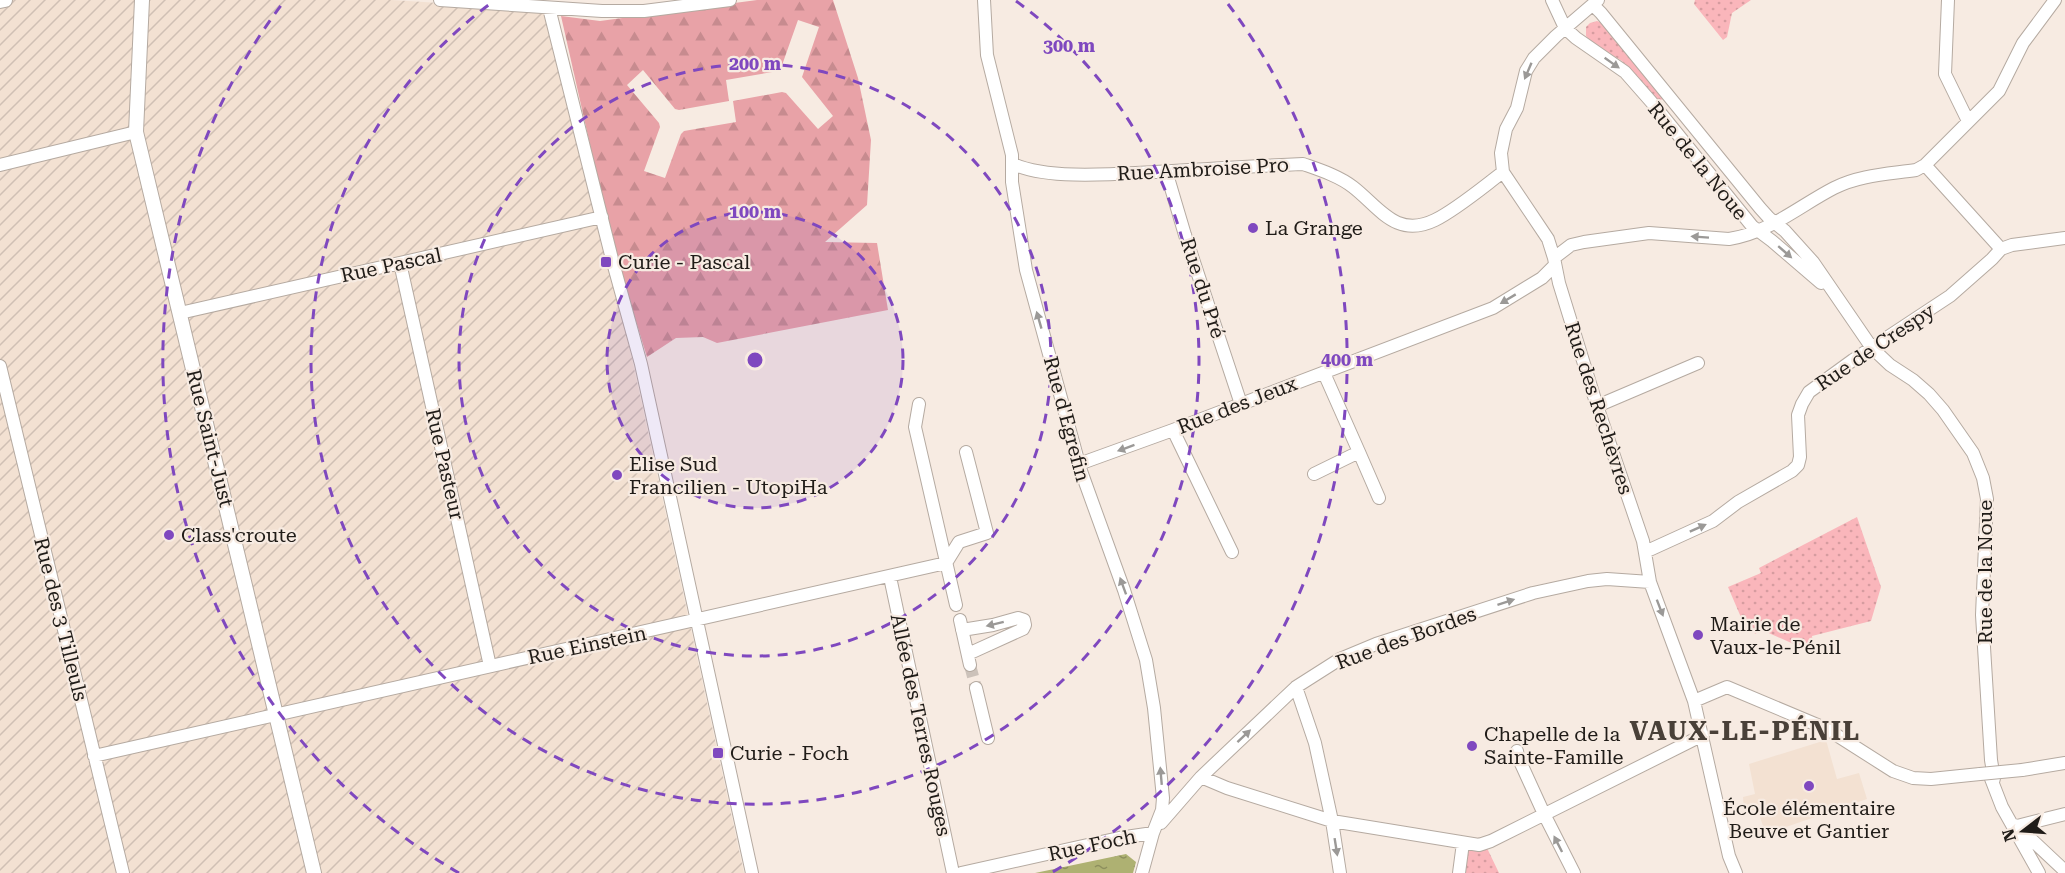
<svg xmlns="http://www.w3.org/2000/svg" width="2065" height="873" font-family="'Roboto Serif',serif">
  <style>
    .built { fill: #f3e1d2 }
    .industrial { fill: url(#industrial-furrows) }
    .forest { fill: url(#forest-firs); fill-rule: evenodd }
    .park { fill: url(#park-dots) }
    .water { fill: url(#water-ripples) }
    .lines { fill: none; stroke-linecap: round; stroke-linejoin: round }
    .minor-tunnel { stroke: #ccc2ba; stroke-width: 12; stroke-dasharray: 12 6; stroke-linecap: butt }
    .minor-casing { stroke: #b5aaa1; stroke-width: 14 }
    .tertiary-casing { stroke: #b5aaa1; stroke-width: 16 }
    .minor { stroke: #fff; stroke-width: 12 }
    .tertiary { stroke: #fff; stroke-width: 14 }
    .minor-bridge-casing { stroke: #b5aaa1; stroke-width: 14; stroke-linecap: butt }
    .minor-bridge { stroke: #fff; stroke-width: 12 }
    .oneway { fill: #9b9997 }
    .ring { fill: none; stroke: #7f48bf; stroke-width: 3; stroke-dasharray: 10 8 }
    .poi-dot { fill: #7f48bf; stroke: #f7ebe2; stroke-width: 2 }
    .labels { text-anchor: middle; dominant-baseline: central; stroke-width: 4.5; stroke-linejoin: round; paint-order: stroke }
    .street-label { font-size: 20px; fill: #201c18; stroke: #f7ebe2 }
    .poi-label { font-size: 20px; fill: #201c18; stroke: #f7ebe2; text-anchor: start }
    .district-label { font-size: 26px; font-weight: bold; letter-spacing: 1.5px; fill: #494038; stroke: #f7ebe2 }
    .centre { fill: #7f48bf; stroke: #f7ebe2; stroke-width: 3 }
    .ring-label { font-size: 18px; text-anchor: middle; font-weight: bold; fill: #7f48bf; stroke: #f7ebe2; stroke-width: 4.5; stroke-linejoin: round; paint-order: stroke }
  </style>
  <defs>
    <pattern id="industrial-furrows" width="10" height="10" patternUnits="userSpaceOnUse" patternTransform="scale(1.5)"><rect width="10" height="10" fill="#f3e1d2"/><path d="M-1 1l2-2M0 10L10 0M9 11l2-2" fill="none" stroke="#d0c0b4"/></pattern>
    <pattern id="forest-firs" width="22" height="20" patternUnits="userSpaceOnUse" patternTransform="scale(1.5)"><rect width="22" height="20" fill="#e8a2a7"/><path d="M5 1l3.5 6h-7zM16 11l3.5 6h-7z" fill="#c78b8f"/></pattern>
    <pattern id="park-dots" width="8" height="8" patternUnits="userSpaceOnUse" patternTransform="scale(1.5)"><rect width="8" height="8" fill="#fab6bb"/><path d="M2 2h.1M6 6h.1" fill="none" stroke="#d69ca0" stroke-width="1.8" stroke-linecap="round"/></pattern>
    <pattern id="water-ripples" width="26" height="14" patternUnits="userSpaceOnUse" patternTransform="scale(1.5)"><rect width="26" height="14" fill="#aeb172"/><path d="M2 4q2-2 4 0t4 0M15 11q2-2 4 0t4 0" fill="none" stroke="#8d8f5d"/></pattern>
  </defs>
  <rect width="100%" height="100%" fill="#f7ebe2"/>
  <!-- built -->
  <path class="built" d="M 1826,740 L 1837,779 L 1859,773 L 1867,799 L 1766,834 L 1757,809 L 1744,813 L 1743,797 L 1755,794 L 1749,764 Z"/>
  <!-- industrial -->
  <path class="industrial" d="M 0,0 L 392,0 L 550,10 L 633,363 L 744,873 L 0,873 Z"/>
  <!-- forest -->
  <path class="forest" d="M 757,0 L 833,0 L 858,78 L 871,140 L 867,205 L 825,242 L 877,243 L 888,310 L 717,343 L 703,337 L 676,338 L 647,357 L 613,247 L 561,16 L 600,21 ZM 798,20 L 819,27 L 802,77 L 833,116 L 818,129 L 786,93 L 782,92 L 733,101 L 736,122 L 684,131 L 681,134 L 665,178 L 644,171 L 660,127 L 659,123 L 627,85 L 643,70 L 675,109 L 679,110 L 729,101 L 726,80 L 778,71 L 781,68 Z"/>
  <!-- park -->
  <path class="park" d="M 1695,0 L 1751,0 L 1732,13 L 1727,37 L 1723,40 L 1694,4 Z
    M 1597,21 L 1605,24 L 1609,33 L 1664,99 L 1655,101 L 1622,61 L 1592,43 L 1586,36 L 1586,27 L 1590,23 Z
    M 1857,517 L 1881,587 L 1871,621 L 1812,636 L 1814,653 L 1762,630 L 1755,634 L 1750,621 L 1743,622 L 1728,587 L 1761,573 L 1759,568 Z
    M 1487,848 L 1499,873 L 1464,873 L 1467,850 Z"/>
  <!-- water -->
  <path class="water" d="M 1126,854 L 1136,862 L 1133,873 L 1035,873 Z"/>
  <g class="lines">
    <!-- minor-tunnel -->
    <path class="minor-tunnel" d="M 970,665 L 976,688"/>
    <!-- minor casing -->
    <g class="minor-casing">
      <path id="minor" d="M 440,0 L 602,11 L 644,11 L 730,0
        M 984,0 L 987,55 L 1012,155 L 1012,182 L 1026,270 L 1081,471 L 1124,590 L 1146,660 L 1154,708 L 1163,798 L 1162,810 L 1153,833 L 1142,873
        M 1552,0 L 1565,28 L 1576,38 L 1625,72 L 1654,105 L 1752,226 L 1772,241 L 1821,283
        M 1598,0 L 1556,36 L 1534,58 L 1526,71 L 1517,108 L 1506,129 L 1501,153 L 1503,172 L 1548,239 L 1554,258 L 1559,283 L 1597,406 L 1643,541 L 1650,582 L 1694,701 L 1729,856 L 1736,873
        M 1948,0 L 1945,74 L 1968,121
        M 1593,5 L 1601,13 L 1760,208 L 1769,218 L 1785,231 L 1813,262 L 1872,348 L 1890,365 L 1913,380 L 1929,394 L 1943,410 L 1973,453 L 1983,478 L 1987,499 L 1982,615 L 1991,760 L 1994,778 L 1993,782
        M 549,8 L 612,259 L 641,364 L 752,873
        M 1013,164 C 1049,180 1115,174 1155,172 C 1204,169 1254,166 1303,164 C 1320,170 1339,176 1353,187 C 1379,207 1396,239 1435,220 C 1457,209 1483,187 1503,172
        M 0,165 L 136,132
        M 1925,165 L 2001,249
        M 1166,171 L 1185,235 L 1241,404
        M 1554,258 L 1571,245 L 1584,242 L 1649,233 L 1729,239 C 1769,233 1799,206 1834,188 C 1859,175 1889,174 1916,170 L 1925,165 L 1999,91 L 2023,43 L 2055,0
        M 400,263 L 490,666
        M 180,313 L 602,217
        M 0,366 L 123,873
        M 919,404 L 915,427 L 956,605
        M 1597,406 L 1698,363
        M 1173,430 L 1232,552
        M 1359,452 L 1379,498
        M 1079,464 L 1173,430 L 1493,308 L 1542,278 L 1555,265
        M 1314,474 L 1359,452 L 1324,373
        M 1645,552 L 1713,521 L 1738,502 L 1792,471 L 1798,465 L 1800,457 L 1798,415 L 1802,404 L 1809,392 L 1853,360 L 1950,296 L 1992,259 L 2001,249 L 2012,245 L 2065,238
        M 890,577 L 953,873
        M 960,620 L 970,665
        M 962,630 L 993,625 L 1018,618 L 1024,620 L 1025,625 L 1023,629 L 968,654
        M 1296,687 L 1315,743 L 1332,821 L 1340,873
        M 976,688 L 988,738
        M 1694,701 L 1727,687 L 1827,729 L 1893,771 L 1913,778 L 1931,779 L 1980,774
        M 1517,751 L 1518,757 L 1544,814 L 1574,873
        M 94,756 L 946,563 L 959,542 L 987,533 L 966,452
        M 2022,770 L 2065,763
        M 1990,776 L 2002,807 L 2039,873
        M 1201,777 L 1227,788 L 1332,821 L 1479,845 L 1491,841 L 1703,735
        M 1161,823 L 1201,777 L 1296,687 L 1340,659 L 1376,644 L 1533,593 L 1588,581 L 1607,579 L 1650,582
        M 2012,824 L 2017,826 L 2065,871
        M 2017,826 L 2065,814
        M 961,873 L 1119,838 L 1153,833
        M 1459,873 L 1463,843"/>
    </g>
    <!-- tertiary casing -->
    <g class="tertiary-casing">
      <path id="tertiary" d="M 142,0 L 136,132 L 314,873
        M 0,1 L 5,0"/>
    </g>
    <!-- minor -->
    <use href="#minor" class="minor"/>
    <!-- tertiary -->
    <use href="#tertiary" class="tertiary"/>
    <!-- minor-bridge casing -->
    <g class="minor-bridge-casing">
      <path id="minor-bridge" d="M 1980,774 L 2022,770"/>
    </g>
    <!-- minor-bridge -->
    <use href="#minor-bridge" class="minor-bridge"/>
  </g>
  <!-- one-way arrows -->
  <defs><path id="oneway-solid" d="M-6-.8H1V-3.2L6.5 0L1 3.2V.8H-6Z" transform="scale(1.5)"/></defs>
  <g class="oneway">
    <use href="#oneway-solid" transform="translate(1612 63) rotate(35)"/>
    <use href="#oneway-solid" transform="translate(1528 71) rotate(113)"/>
    <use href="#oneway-solid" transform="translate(1700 237) rotate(-176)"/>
    <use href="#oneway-solid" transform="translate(1785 252) rotate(41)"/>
    <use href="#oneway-solid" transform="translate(1508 299) rotate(149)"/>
    <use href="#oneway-solid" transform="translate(1039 320) rotate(-106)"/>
    <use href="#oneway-solid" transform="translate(1126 448) rotate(160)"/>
    <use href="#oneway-solid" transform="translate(1698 528) rotate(-24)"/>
    <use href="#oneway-solid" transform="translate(1123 586) rotate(-110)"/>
    <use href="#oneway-solid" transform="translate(1506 602) rotate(-18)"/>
    <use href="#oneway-solid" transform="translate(1660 608) rotate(69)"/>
    <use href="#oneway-solid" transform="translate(995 624) rotate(166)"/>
    <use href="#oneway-solid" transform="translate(1244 736) rotate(-43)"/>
    <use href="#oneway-solid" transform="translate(1161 776) rotate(-95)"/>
    <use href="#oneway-solid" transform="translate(1558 844) rotate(-117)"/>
    <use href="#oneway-solid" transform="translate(1336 847) rotate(81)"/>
  </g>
  <!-- distance rings -->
  <circle cx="755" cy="360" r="148" fill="#7f48bf" fill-opacity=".12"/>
  <g class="ring">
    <circle cx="755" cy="360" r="148"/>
    <circle cx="755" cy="360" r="296"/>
    <path d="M1016 1A444 444 0 1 1 494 1"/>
    <path d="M459 873A592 592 0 0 1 282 4M1228 4A592 592 0 0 1 1051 873"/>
  </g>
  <!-- markers -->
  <g class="poi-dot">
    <circle cx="1253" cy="228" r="6"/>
    <rect x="600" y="256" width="12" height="12" rx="3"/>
    <circle cx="617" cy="475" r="6"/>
    <circle cx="169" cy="535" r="6"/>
    <circle cx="1698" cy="635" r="6"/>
    <circle cx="1472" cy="746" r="6"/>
    <rect x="712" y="747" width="12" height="12" rx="3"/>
    <circle cx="1809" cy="786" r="6"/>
  </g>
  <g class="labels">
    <!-- street labels -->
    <g class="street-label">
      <text transform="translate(1698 161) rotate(51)">Rue de la Noue</text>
      <text transform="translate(1203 169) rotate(-3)">Rue Ambroise Pro</text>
      <text transform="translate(391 265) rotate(-12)">Rue Pascal</text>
      <text transform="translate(1203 288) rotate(72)">Rue du Pré</text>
      <text transform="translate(1875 347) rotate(-34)">Rue de Crespy</text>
      <text transform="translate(1237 405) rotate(-21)">Rue des Jeux</text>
      <text transform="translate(1599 408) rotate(72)">Rue des Rechèvres</text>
      <text transform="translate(1067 419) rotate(75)">Rue d'Egrefin</text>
      <text transform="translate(210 438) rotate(76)">Rue Saint-Just</text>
      <text transform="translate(445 464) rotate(77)">Rue Pasteur</text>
      <text transform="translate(1985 572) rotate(-90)">Rue de la Noue</text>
      <text transform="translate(61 619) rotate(76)">Rue des 3 Tilleuls</text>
      <text transform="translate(1406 638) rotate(-20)">Rue des Bordes</text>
      <text transform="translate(587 645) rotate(-12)">Rue Einstein</text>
      <text transform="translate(921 725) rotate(78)">Allée des Terres Rouges</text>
      <text transform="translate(1092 845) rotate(-12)">Rue Foch</text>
    </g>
    <!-- poi labels -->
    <g class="poi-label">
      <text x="1265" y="228">La Grange</text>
      <text x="618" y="262">Curie - Pascal</text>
      <text x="629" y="464">Elise Sud<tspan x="629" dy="23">Francilien - UtopiHa</tspan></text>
      <text x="181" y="535">Class'croute</text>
      <text x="1710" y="624">Mairie de<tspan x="1710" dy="23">Vaux-le-Pénil</tspan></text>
      <text x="1484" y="734">Chapelle de la<tspan x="1484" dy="23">Sainte-Famille</tspan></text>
      <text x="730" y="753">Curie - Foch</text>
      <text x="1809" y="808" text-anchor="middle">École élémentaire<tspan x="1809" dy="23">Beuve et Gantier</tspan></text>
    </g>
    <!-- district labels -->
    <g class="district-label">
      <text x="1745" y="731">VAUX-LE-PÉNIL</text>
    </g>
  </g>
  <circle cx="755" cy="360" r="9" class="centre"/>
  <g class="ring-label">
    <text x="1069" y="52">300 m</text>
    <text x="755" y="70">200 m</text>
    <text x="755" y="218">100 m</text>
    <text x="1347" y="366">400 m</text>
  </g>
  <!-- north arrow -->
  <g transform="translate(2023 831) rotate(253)" stroke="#f7ebe2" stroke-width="4.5" paint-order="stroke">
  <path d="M0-4.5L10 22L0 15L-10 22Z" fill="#201c18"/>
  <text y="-9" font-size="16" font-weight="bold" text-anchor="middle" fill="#201c18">N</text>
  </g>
</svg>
